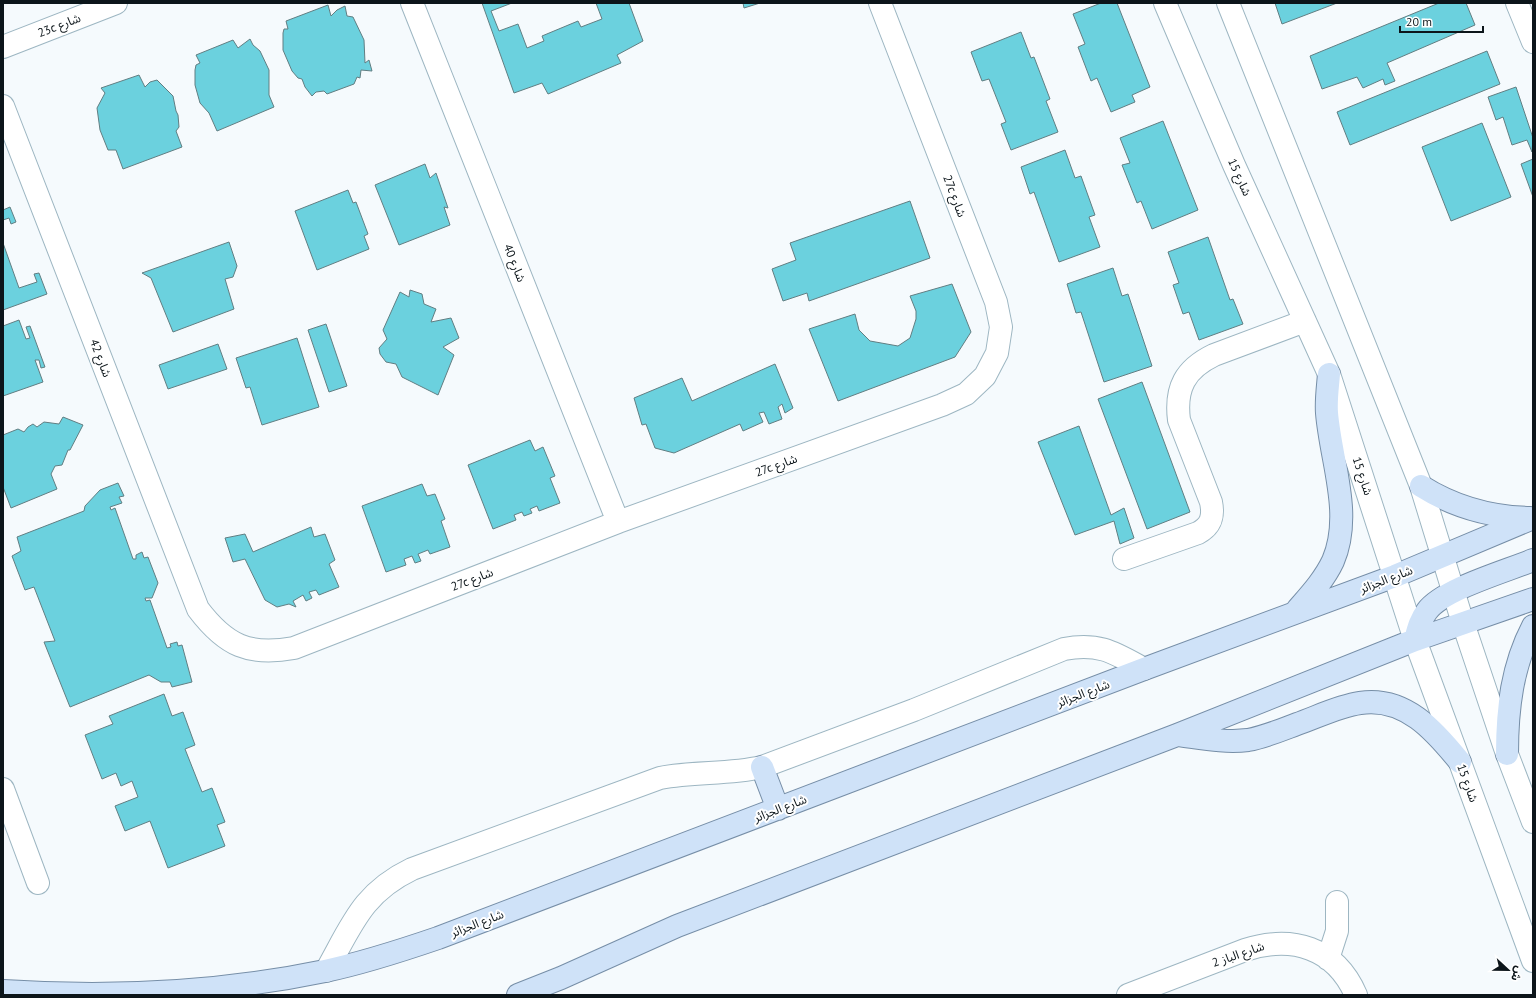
<svg xmlns="http://www.w3.org/2000/svg" width="1536" height="998" font-family="'PT Sans','Noto Sans Arabic',sans-serif">
  <style>
    .building { fill: #6bd1de; stroke: #617e82 }
    .lines { fill: none; stroke-linecap: round; stroke-linejoin: round }
    .minor-casing { stroke: #9db6c2; stroke-width: 24 }
    .major-casing { stroke: #768ea7; stroke-width: 24 }
    .minor { stroke: #fff; stroke-width: 22 }
    .major { stroke: #cfe2f8; stroke-width: 22 }
    .labels { text-anchor: middle; dominant-baseline: central; stroke-width: 4; stroke-linejoin: round; paint-order: stroke }
    .street-label { font-size: 12px; fill: #0c151a; stroke: #fff }
  </style>
  <rect width="100%" height="100%" fill="#f5fafd"/>
  <!-- building -->
  <path class="building" d="M 482,3 L 512,3 L 491,11 L 499,31 L 518,24 L 527,48 L 544,41 L 542,36 L 578,21 L 581,27 L 602,19 L 596,3 L 629,3 L 643,41 L 617,55 L 621,63 L 548,94 L 542,83 L 514,93 Z
    M 743,3 L 760,3 L 744,8 Z
    M 1101,3 L 1117,3 L 1150,87 L 1132,95 L 1135,102 L 1111,112 L 1097,78 L 1091,81 L 1078,47 L 1085,44 L 1073,14 Z
    M 1275,3 L 1337,3 L 1282,24 Z
    M 1439,3 L 1466,3 L 1475,25 L 1387,63 L 1395,81 L 1385,85 L 1383,79 L 1363,88 L 1357,77 L 1322,89 L 1310,56 Z
    M 328,5 L 331,16 L 337,10 L 345,6 L 347,16 L 353,17 L 364,40 L 365,63 L 369,60 L 372,71 L 361,70 L 360,78 L 357,77 L 354,84 L 327,94 L 324,91 L 316,92 L 312,96 L 305,87 L 302,79 L 298,78 L 292,71 L 283,50 L 283,33 L 284,29 L 288,29 L 286,21 Z
    M 1021,32 L 1031,58 L 1034,57 L 1050,99 L 1046,101 L 1058,132 L 1011,150 L 1001,124 L 1006,122 L 989,79 L 982,81 L 971,52 Z
    M 250,39 L 253,45 L 260,51 L 269,70 L 269,95 L 274,107 L 217,131 L 209,113 L 200,103 L 195,85 L 195,70 L 196,65 L 200,63 L 196,55 L 233,40 L 238,48 Z
    M 1487,51 L 1500,84 L 1350,145 L 1337,112 Z
    M 139,75 L 145,87 L 150,82 L 157,80 L 173,96 L 176,111 L 178,115 L 179,127 L 176,131 L 182,147 L 123,169 L 116,150 L 108,150 L 100,130 L 97,108 L 105,93 L 101,88 Z
    M 1516,87 L 1533,138 L 1532,152 L 1527,140 L 1512,145 L 1503,117 L 1496,120 L 1488,97 Z
    M 1163,121 L 1198,210 L 1152,229 L 1141,201 L 1137,203 L 1122,165 L 1130,163 L 1120,138 Z
    M 1482,123 L 1511,197 L 1451,221 L 1422,147 Z
    M 1065,150 L 1075,178 L 1081,176 L 1095,215 L 1089,217 L 1100,247 L 1059,262 L 1034,192 L 1030,194 L 1021,167 Z
    M 1533,159 L 1533,197 L 1521,164 Z
    M 425,164 L 430,178 L 436,173 L 448,208 L 444,207 L 450,225 L 399,245 L 375,185 Z
    M 348,190 L 353,203 L 356,202 L 368,234 L 364,236 L 369,249 L 317,270 L 295,211 Z
    M 910,201 L 930,258 L 809,301 L 807,293 L 783,301 L 772,269 L 796,260 L 790,243 Z
    M 10,207 L 16,222 L 11,224 L 9,218 L 3,220 L 3,210 Z
    M 1208,237 L 1230,300 L 1233,299 L 1243,324 L 1199,340 L 1189,312 L 1183,314 L 1173,285 L 1179,283 L 1168,252 Z
    M 229,242 L 237,266 L 233,277 L 225,279 L 234,309 L 173,332 L 151,278 L 142,273 Z
    M 3,243 L 19,288 L 37,282 L 34,274 L 39,273 L 47,294 L 3,310 Z
    M 1113,268 L 1122,296 L 1128,294 L 1152,366 L 1104,382 L 1081,312 L 1076,313 L 1067,284 Z
    M 952,284 L 971,332 L 955,357 L 838,401 L 809,329 L 855,314 L 859,330 L 870,341 L 898,346 L 910,338 L 916,319 L 916,311 L 910,296 Z
    M 410,290 L 422,294 L 424,304 L 436,309 L 431,322 L 451,318 L 459,338 L 443,347 L 454,355 L 438,395 L 402,377 L 396,364 L 386,362 L 380,354 L 379,348 L 387,339 L 383,330 L 400,292 L 409,297 Z
    M 19,320 L 26,339 L 30,338 L 26,327 L 30,326 L 45,367 L 41,368 L 39,360 L 35,360 L 43,382 L 3,396 L 3,326 Z
    M 326,324 L 347,386 L 329,392 L 308,330 Z
    M 297,338 L 319,407 L 262,425 L 250,387 L 246,388 L 236,358 Z
    M 218,344 L 227,369 L 168,389 L 159,365 Z
    M 775,364 L 793,408 L 785,413 L 782,404 L 778,407 L 782,419 L 769,424 L 764,412 L 759,413 L 763,422 L 743,431 L 740,424 L 674,453 L 655,448 L 646,424 L 642,425 L 634,398 L 682,378 L 692,401 Z
    M 1142,382 L 1190,512 L 1147,529 L 1098,399 Z
    M 63,417 L 83,425 L 70,450 L 68,450 L 62,465 L 55,466 L 51,474 L 57,489 L 11,508 L 3,487 L 3,435 L 18,429 L 24,432 L 28,427 L 33,424 L 37,427 L 44,422 L 59,424 Z
    M 1079,426 L 1111,515 L 1124,508 L 1134,538 L 1120,544 L 1114,521 L 1075,535 L 1038,442 Z
    M 530,440 L 535,451 L 543,447 L 555,476 L 550,478 L 560,503 L 539,511 L 537,506 L 530,509 L 532,513 L 524,516 L 522,512 L 514,515 L 516,520 L 493,529 L 468,465 Z
    M 118,483 L 124,496 L 119,497 L 122,503 L 110,507 L 111,510 L 115,508 L 133,559 L 136,559 L 136,555 L 142,552 L 144,558 L 148,557 L 158,583 L 152,598 L 145,598 L 146,601 L 150,600 L 167,648 L 171,647 L 170,644 L 177,642 L 178,646 L 182,645 L 192,682 L 172,687 L 170,682 L 161,682 L 149,675 L 70,707 L 44,642 L 55,641 L 34,587 L 25,590 L 12,556 L 21,551 L 17,537 L 84,511 L 85,506 L 100,490 Z
    M 422,484 L 427,496 L 435,494 L 445,519 L 441,521 L 450,547 L 430,554 L 428,550 L 418,554 L 421,561 L 415,563 L 412,556 L 404,559 L 406,565 L 386,572 L 362,506 Z
    M 311,527 L 314,537 L 325,534 L 335,560 L 329,564 L 339,587 L 319,595 L 316,590 L 309,592 L 312,598 L 306,601 L 303,595 L 293,601 L 296,607 L 289,604 L 277,607 L 265,600 L 245,559 L 233,562 L 225,538 L 245,534 L 253,552 Z
    M 164,694 L 172,716 L 183,712 L 195,745 L 185,749 L 202,792 L 212,788 L 225,822 L 217,825 L 225,846 L 168,868 L 150,821 L 125,831 L 115,806 L 138,797 L 132,781 L 121,786 L 116,773 L 102,779 L 85,735 L 113,724 L 109,716 Z"/>
  <g class="lines">
    <!-- minor casing -->
    <g class="minor-casing">
      <path id="minor" d="M 412,3 L 618,522
        M 1165,3 L 1234,165 L 1329,374 L 1415,640 L 1533,961
        M 1228,3 L 1421,486 L 1463,623 L 1507,754 L 1533,822
        M 1517,3 L 1533,42
        M 3,47 L 116,3
        M 3,106 L 198,609 C 226,646 249,656 294,648 L 618,522 L 942,405 L 966,394 L 985,376 L 997,353 L 1001,327 L 996,302 L 880,3
        M 1124,559 L 1198,533 C 1211,526 1214,517 1211,502 L 1179,420 C 1175,388 1185,369 1214,355 L 1305,321
        M 3,789 L 38,883
        M 1328,959 L 1337,931 L 1337,902
        M 326,971 C 352,925 362,893 412,869 L 660,778 C 695,771 728,775 762,767 L 914,710 L 1064,649 C 1099,642 1115,653 1144,669
        M 1128,995 L 1245,950 C 1292,935 1335,947 1356,995"/>
    </g>
    <!-- major casing -->
    <g class="major-casing">
      <path id="major" d="M 1421,486 C 1454,507 1490,517 1530,518
        M 1297,610 C 1310,595 1324,580 1333,561 C 1353,514 1331,462 1327,413 C 1326,400 1328,387 1329,374
        M 1415,640 C 1418,629 1420,620 1427,611 C 1443,589 1507,571 1533,560
        M 1178,735 C 1201,738 1225,743 1248,740 C 1265,737 1281,730 1297,724 C 1317,717 1339,706 1360,703 C 1405,696 1435,731 1460,762
        M 1507,754 C 1507,709 1512,666 1533,626
        M 762,767 L 778,809
        M 3,991 C 110,998 219,993 325,971 C 363,963 400,951 438,938 L 1144,669 L 1395,576 L 1533,518
        M 518,995 L 561,978 L 677,926 L 1177,735 L 1415,640 L 1533,599"/>
    </g>
    <!-- minor -->
    <use href="#minor" class="minor"/>
    <!-- major -->
    <use href="#major" class="major"/>
  </g>
  <g class="labels">
    <!-- street labels -->
    <g class="street-label">
      <text transform="translate(59 25) rotate(-21)">23c شارع</text>
      <text transform="translate(1240 177) rotate(66)">شارع 15</text>
      <text transform="translate(955 196) rotate(69)">27c شارع</text>
      <text transform="translate(515 263) rotate(68)">شارع 40</text>
      <text transform="translate(101 358) rotate(69)">شارع 42</text>
      <text transform="translate(776 465) rotate(-20)">27c شارع</text>
      <text transform="translate(1363 476) rotate(72)">شارع 15</text>
      <text transform="translate(472 579) rotate(-21)">27c شارع</text>
      <text transform="translate(1386 579) rotate(-21)">شارع الجزائر</text>
      <text transform="translate(1083 693) rotate(-21)">شارع الجزائر</text>
      <text transform="translate(1468 783) rotate(70)">شارع 15</text>
      <text transform="translate(780 808) rotate(-21)">شارع الجزائر</text>
      <text transform="translate(477 923) rotate(-21)">شارع الجزائر</text>
      <text transform="translate(1238 954) rotate(-19)">شارع الباز 2</text>
    </g>
  </g>
  <!-- border -->
  <rect width="1536" height="998" fill="none" stroke="#0c151a" stroke-width="8"/>
  <!-- north arrow -->
  <g transform="translate(1508 970) rotate(112)" stroke="#ffffff" stroke-width="3" paint-order="stroke">
  <path d="M0-3L7 15L0 10L-7 15Z" fill="#0c151a"/>
  <text y="-6" font-size="11" font-weight="bold" text-anchor="middle" fill="#0c151a">ش</text>
  </g>
  <!-- scale -->
  <path d="M1400 26v6h83v-6" fill="none" stroke="#0c151a" stroke-width="2"/>
  <text x="1406" y="26" font-size="12" fill="#0c151a" stroke="#ffffff" stroke-width="3" paint-order="stroke">20 m</text>
</svg>
